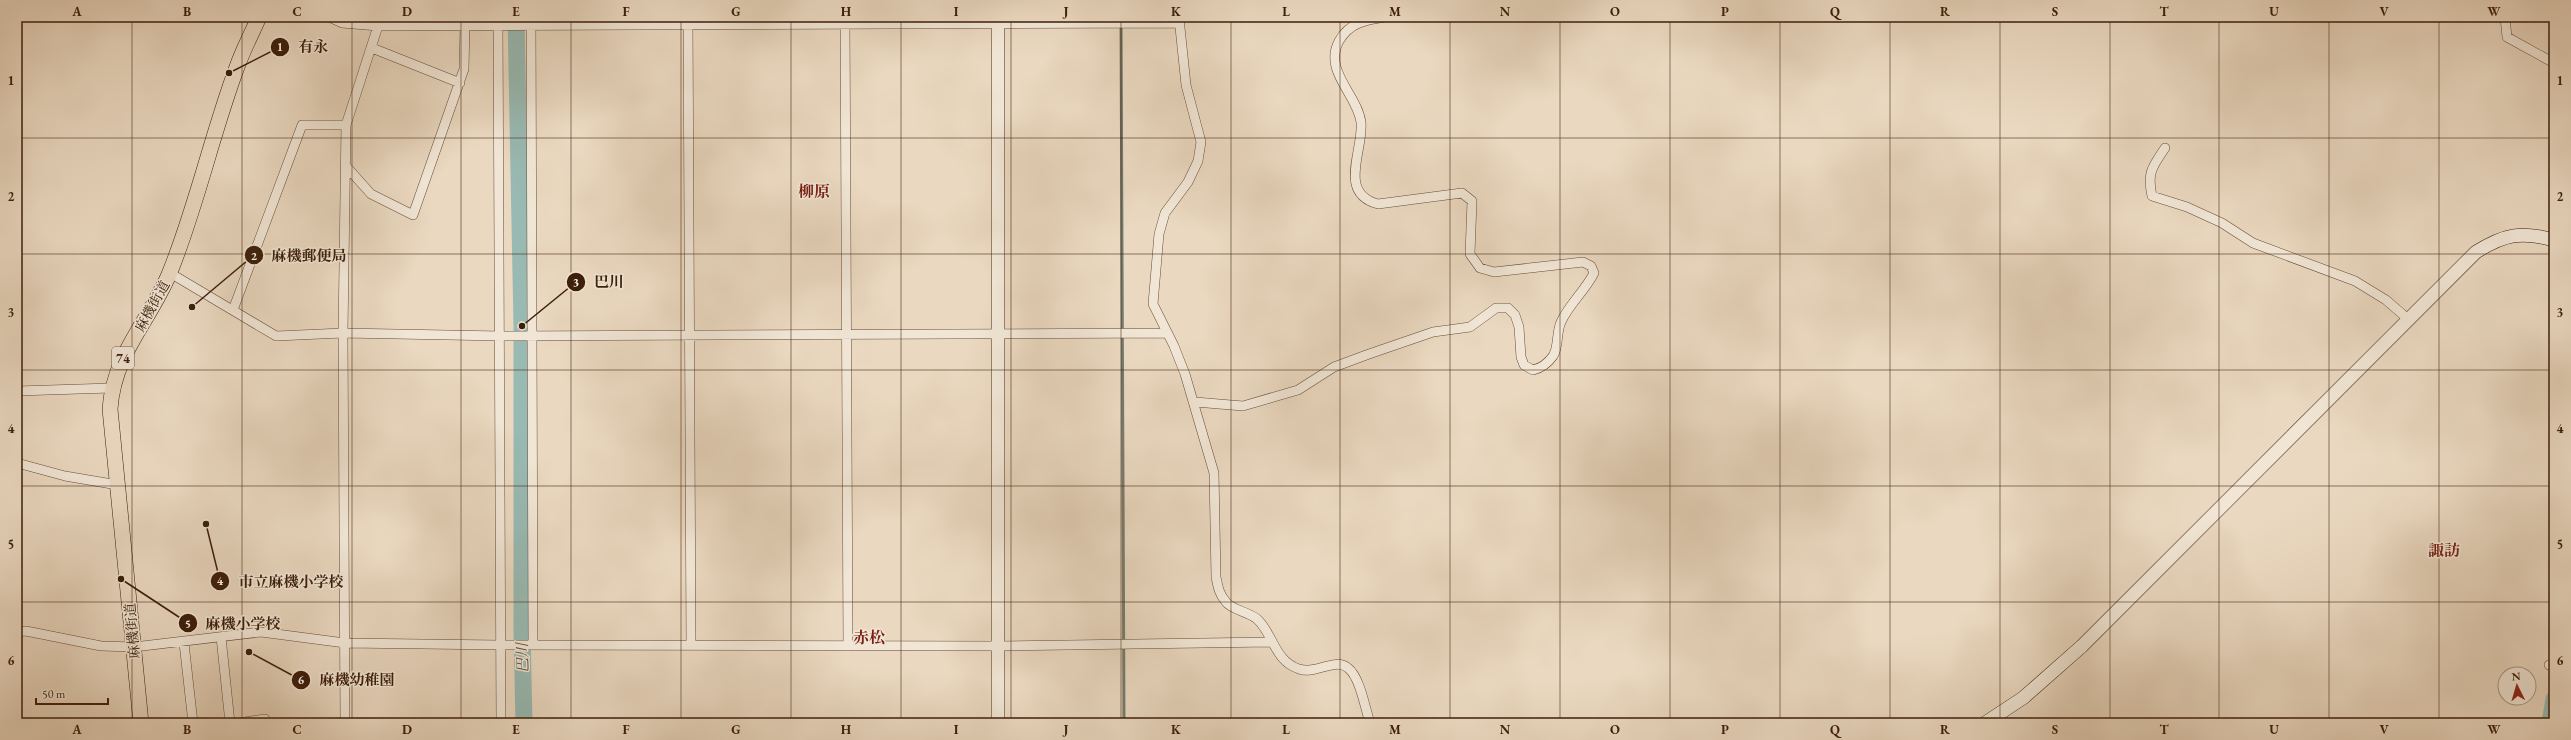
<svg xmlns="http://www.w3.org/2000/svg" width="2571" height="740" font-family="'EB Garamond','Noto Serif JP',serif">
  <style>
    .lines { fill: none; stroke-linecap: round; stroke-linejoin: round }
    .stream { stroke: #737c6f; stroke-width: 3 }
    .river { stroke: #98bab3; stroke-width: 17 }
    .street-casing { stroke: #684c37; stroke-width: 10 }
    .secondary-casing { stroke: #3c1e09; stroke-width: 14 }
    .primary-casing { stroke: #3c1e09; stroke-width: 16 }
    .street { stroke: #f1e6d6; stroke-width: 9 }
    .secondary { stroke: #f1e6d6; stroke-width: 13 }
    .primary { stroke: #ead8c0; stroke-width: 15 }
    .grid { fill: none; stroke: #3c1e09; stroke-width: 1; stroke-opacity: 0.55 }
    .labels { text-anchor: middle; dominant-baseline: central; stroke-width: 3; stroke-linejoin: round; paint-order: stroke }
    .shield { fill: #f1e6d6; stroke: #725a46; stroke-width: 1 }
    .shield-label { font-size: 13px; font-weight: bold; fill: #3c1e09 }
    .street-label { font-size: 14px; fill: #3c1e09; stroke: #f1e6d6 }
    .water-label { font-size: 15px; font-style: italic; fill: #584d3c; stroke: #f1e6d6 }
    .quarter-label { font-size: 16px; font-weight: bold; fill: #7a1f14; stroke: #f1e6d6 }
    .leader { fill: none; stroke: #3c1e09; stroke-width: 1.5 }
    .callout-dot { fill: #3c1e09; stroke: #f1e6d6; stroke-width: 1.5 }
    .mark-label { font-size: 12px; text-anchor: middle; font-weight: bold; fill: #fff }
    .callout-label { font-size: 15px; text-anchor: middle; font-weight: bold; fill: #3c1e09; stroke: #f1e6d6; stroke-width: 3; stroke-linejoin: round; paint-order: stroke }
    .neatline { fill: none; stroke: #3c1e09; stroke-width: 1.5 }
    .grid-label { font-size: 13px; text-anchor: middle; font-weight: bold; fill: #3c1e09 }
  </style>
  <rect width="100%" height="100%" fill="#ead8c0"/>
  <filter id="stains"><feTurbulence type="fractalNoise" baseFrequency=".005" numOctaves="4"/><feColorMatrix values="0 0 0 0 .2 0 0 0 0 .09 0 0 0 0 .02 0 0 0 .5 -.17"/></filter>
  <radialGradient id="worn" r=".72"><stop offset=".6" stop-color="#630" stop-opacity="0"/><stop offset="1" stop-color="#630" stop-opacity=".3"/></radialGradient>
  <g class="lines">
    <!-- stream -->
    <path class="stream" d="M 1121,17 L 1124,723"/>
    <!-- river -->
    <path class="river" d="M 516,17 L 522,326 L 522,632 L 524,723
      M 2550,723 L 2554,699"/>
    <!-- street casing -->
    <g class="street-casing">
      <path id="street" d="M 329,17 L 342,23 L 378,26 L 1179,23
        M 498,17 L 501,723
        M 531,17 L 533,644
        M 688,17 L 691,646
        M 845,17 L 848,646
        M 2505,17 L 2507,37 L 2554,63
        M 1179,18 L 1186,85 L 1201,142 L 1198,161 L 1188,182 L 1165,213 L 1159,234 L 1153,304 L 1174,346 L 1185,374 L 1214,473 L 1216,577 C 1218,587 1219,594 1226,602 C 1232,610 1249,612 1257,619 C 1273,633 1274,661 1299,669 C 1315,675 1335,657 1348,668 C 1360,677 1365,708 1370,723
        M 372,48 L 460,83
        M 2165,148 C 2152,167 2147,173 2152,196 L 2187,207 L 2222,223 L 2253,243 L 2355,281 L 2386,300 L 2408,319
        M 345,165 L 371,194 L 413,215 L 464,69 L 465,25
        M 170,273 L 276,336 L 343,333 L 501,336 L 1167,333
        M 233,310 L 302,125 L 346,125
        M 17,391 L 111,388
        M 1195,402 L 1243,406 L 1298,390 L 1334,367 L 1369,354 L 1433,332 L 1470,327 L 1496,308 L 1508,308 L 1515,315 L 1519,327 L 1521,357 L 1524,365 L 1533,370 C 1542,368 1548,363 1553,356 C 1559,347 1556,333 1561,322 C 1569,304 1585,291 1594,273 L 1591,266 L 1583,262 L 1494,272 L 1480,268 L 1470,254 L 1472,201 L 1462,193 L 1378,204 C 1337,193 1364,150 1361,122 C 1357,94 1323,71 1339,41 C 1349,23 1365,20 1385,17
        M 17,463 L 65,476 L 118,485
        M 17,632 L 26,631 L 101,646 L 134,647 L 261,632 L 345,643 L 500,645 L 999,646 L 1271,642
        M 221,637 L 230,723
        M 184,643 L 193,723
        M 2549,665 L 2554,666
        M 238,723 L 265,719 L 265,723
        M 345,723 L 343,333 L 346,125 L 378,26 L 378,17"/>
    </g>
    <!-- secondary casing -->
    <g class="secondary-casing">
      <path id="secondary" d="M 998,723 L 998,17
        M 1985,723 L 2023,698 L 2082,646 L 2476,252 C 2505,234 2521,231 2554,240"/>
    </g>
    <!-- primary casing -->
    <g class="primary-casing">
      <path id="primary" d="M 141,723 L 110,409 C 114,352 150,321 170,272 C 197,205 212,134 237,67 C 243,50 252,33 259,17"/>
    </g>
    <!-- street -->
    <use href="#street" class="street"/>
    <!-- secondary -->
    <use href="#secondary" class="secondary"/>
    <!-- primary -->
    <use href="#primary" class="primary"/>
  </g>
  <!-- grid -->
  <path class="grid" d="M 132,17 L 132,723M 242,17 L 242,723M 352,17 L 352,723M 461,17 L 461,723M 571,17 L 571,723M 681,17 L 681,723M 791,17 L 791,723M 901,17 L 901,723M 1011,17 L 1011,723M 1121,17 L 1121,723M 1231,17 L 1231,723M 1340,17 L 1340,723M 1450,17 L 1450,723M 1560,17 L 1560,723M 1670,17 L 1670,723M 1780,17 L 1780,723M 1890,17 L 1890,723M 2000,17 L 2000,723M 2110,17 L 2110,723M 2219,17 L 2219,723M 2329,17 L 2329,723M 2439,17 L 2439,723M 17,138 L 2554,138M 17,254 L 2554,254M 17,370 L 2554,370M 17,486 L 2554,486M 17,602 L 2554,602"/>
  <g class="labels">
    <!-- shield labels -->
    <rect class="shield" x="112" y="347" width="22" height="22" rx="3"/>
    <g class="shield-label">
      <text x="123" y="358">74</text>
    </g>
    <!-- street labels -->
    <g class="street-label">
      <text transform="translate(152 306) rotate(-61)">麻機街道</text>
      <text transform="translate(132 631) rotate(-95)">麻機街道</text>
    </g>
    <!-- water labels -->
    <g class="water-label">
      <text transform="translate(522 658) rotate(-92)">巴川</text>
    </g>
    <!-- quarter labels -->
    <g class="quarter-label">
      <text x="814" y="191">柳原</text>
      <text x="2444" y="550">諏訪</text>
      <text x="869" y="637">赤松</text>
    </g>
  </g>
  <!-- callouts -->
  <path class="leader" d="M229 73L280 47M192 307L254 255M522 326L576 282M206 524L220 581M121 579L188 623M249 652L301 680"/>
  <g class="callout-dot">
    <circle cx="229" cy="73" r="4"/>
    <circle cx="192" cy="307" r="4"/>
    <circle cx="522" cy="326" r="4"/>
    <circle cx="206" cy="524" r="4"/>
    <circle cx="121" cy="579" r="4"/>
    <circle cx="249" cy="652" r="4"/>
    <circle cx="280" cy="47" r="10"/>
    <circle cx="254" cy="255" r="10"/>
    <circle cx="576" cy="282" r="10"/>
    <circle cx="220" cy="581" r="10"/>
    <circle cx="188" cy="623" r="10"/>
    <circle cx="301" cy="680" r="10"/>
  </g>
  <g class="mark-label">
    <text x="280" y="51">1</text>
    <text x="254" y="260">2</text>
    <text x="576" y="286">3</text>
    <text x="220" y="585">4</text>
    <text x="188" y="628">5</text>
    <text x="301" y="684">6</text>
  </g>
  <g class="callout-label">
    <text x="313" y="52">有永</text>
    <text x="309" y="261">麻機郵便局</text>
    <text x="609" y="287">巴川</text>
    <text x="291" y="587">市立麻機小学校</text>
    <text x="243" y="629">麻機小学校</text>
    <text x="357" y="685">麻機幼稚園</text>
  </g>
  <!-- margin -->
  <rect width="2571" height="740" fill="none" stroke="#ead8c0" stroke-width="44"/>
  <!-- north arrow -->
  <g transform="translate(2517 686) rotate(355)"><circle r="19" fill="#f1e6d6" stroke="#a99684"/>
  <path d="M0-3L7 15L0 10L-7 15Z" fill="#8f2418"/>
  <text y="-6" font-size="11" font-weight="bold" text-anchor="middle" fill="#3c1e09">N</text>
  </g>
  <!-- scale -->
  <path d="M36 698v6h72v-6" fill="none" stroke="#3c1e09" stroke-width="2"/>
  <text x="42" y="698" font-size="12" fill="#3c1e09" stroke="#f1e6d6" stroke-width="3" paint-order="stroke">50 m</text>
  <rect x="22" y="22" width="2527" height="696" class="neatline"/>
  <g class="grid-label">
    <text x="77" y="16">A</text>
    <text x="187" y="16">B</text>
    <text x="297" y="16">C</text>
    <text x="407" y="16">D</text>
    <text x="516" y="16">E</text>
    <text x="626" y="16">F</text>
    <text x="736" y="16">G</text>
    <text x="846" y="16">H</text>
    <text x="956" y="16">I</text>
    <text x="1066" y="16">J</text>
    <text x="1176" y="16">K</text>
    <text x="1286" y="16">L</text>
    <text x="1395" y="16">M</text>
    <text x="1505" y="16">N</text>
    <text x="1615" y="16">O</text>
    <text x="1725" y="16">P</text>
    <text x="1835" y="16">Q</text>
    <text x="1945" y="16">R</text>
    <text x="2055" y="16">S</text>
    <text x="2164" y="16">T</text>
    <text x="2274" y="16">U</text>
    <text x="2384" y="16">V</text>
    <text x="2494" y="16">W</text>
    <text x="11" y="85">1</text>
    <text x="2560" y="85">1</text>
    <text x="11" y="201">2</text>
    <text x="2560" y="201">2</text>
    <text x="11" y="317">3</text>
    <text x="2560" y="317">3</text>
    <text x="11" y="433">4</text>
    <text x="2560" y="433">4</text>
    <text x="11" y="549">5</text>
    <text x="2560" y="549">5</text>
    <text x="11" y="665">6</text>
    <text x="2560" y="665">6</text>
    <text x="77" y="734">A</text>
    <text x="187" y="734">B</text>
    <text x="297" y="734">C</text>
    <text x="407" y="734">D</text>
    <text x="516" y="734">E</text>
    <text x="626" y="734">F</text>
    <text x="736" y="734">G</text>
    <text x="846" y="734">H</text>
    <text x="956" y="734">I</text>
    <text x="1066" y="734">J</text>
    <text x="1176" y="734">K</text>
    <text x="1286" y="734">L</text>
    <text x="1395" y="734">M</text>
    <text x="1505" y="734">N</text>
    <text x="1615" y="734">O</text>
    <text x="1725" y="734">P</text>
    <text x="1835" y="734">Q</text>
    <text x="1945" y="734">R</text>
    <text x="2055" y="734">S</text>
    <text x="2164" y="734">T</text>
    <text x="2274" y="734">U</text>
    <text x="2384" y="734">V</text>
    <text x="2494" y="734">W</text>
  </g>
  <rect width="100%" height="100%" filter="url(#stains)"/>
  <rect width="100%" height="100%" fill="url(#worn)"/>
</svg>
